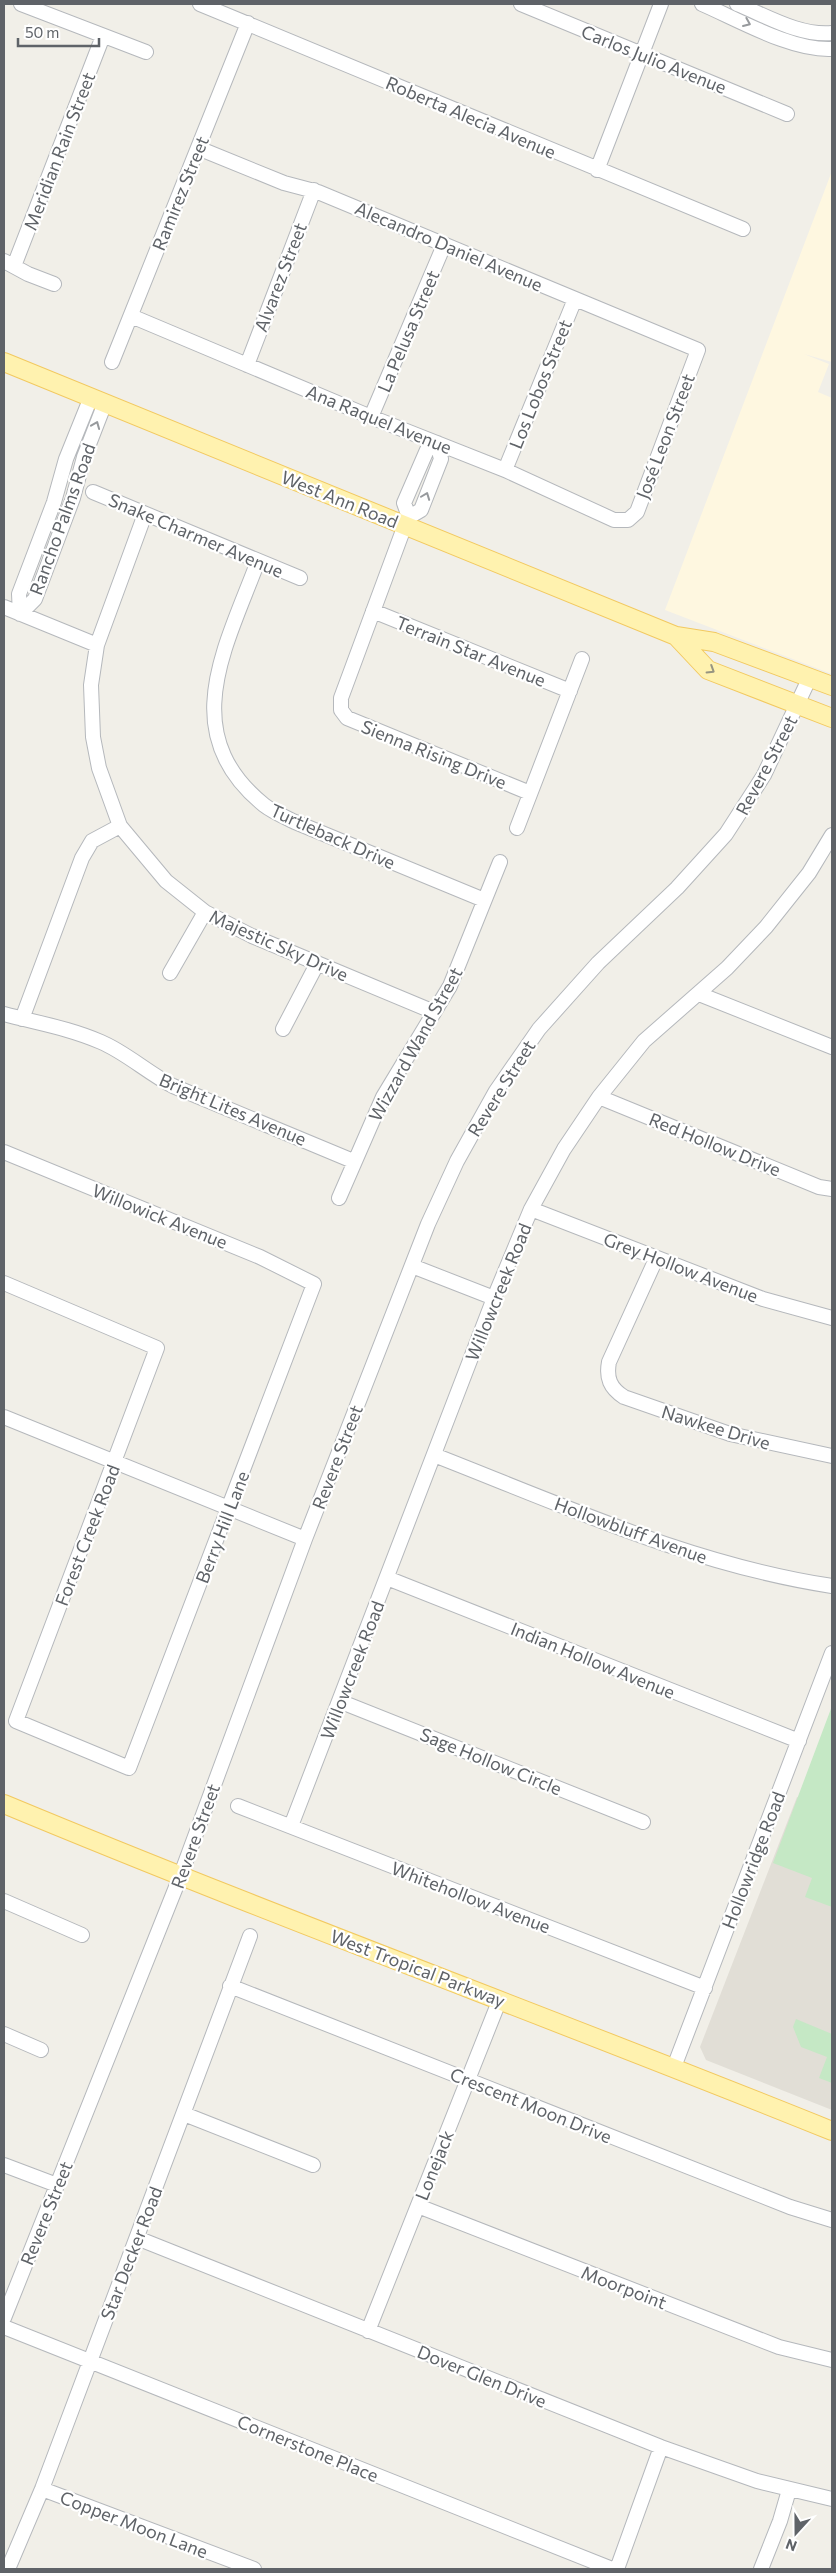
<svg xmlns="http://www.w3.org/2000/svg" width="836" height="2573" font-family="Commissioner,sans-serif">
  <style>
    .commercial { fill: #fef7e0 }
    .education { fill: #e1ded6 }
    .green { fill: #c5e8c5 }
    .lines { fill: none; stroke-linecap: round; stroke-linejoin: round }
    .minor-casing { stroke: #b5b8bc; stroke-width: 16 }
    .major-casing { stroke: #f2c960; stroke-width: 20 }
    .minor { stroke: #fff; stroke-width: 14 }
    .major { stroke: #fff2af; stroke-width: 18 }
    .oneway { stroke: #979a9d }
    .oneway2 { stroke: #979581 }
    .labels { text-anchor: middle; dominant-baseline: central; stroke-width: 4.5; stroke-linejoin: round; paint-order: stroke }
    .street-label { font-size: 18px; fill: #5f6368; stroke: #fff }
  </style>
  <rect width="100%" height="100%" fill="#f1efe8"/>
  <!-- commercial -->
  <path class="commercial" d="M 832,171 L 832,362 L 804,354 L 829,364 L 818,392 L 832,398 L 832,674 L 665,610 Z"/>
  <!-- education -->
  <path class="education" d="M 797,1797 L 832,1810 L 832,2110 L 706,2060 L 700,2047 Z"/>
  <!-- green -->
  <path class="green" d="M 832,1706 L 832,1907 L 805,1897 L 812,1878 L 773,1863 Z
    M 796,2019 L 832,2034 L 832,2083 L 819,2078 L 827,2057 L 801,2047 L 793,2027 Z"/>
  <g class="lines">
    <!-- minor casing -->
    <g class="minor-casing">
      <path id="minor" d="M 21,4 L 146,52
        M 200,4 L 743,229
        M 521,4 L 787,114
        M 702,4 C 739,20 792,51 832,49
        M 737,4 C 767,16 799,36 832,33
        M 597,170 L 661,4
        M 4,261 L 28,274 L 54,284
        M 14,266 L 103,36
        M 131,316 L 371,417 L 505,470 L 614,520 L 628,520 L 637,512 L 698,350 L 318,192 L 284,183 L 198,148
        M 112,362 L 248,23
        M 247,365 L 314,190
        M 371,417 L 444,245
        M 505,470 L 575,299
        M 93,492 L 300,578
        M 145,514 L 97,645 L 91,685 L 93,737 L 99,768 L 120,826 L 166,881 L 205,912 L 252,936 L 434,1012
        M 409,517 L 404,503 L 427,450 L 437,443 L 441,459 L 421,510 L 409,517 L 405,525 L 341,698 L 341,710 L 347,718 L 530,793
        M 258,561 C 226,647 175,733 264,805 C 273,812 285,817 295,822 L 484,900
        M 4,607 L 97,645
        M 373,611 L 570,691
        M 20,614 L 19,594 L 54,502 L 66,459 L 91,397
        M 20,614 L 35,599 L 73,498 L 84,457 L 105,403
        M 517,828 L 582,659
        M 170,973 L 205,912
        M 699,994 L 832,1047
        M 4,1014 C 37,1023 69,1028 101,1042 C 125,1052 148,1073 173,1086 L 353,1161
        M 22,1019 L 82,858 L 92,841 L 120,826
        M 283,1029 L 317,964
        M 599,1097 L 819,1187 L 832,1189
        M 4,1152 L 260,1257 L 314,1284 L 129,1768 L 16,1721 L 157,1348 L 4,1283
        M 339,1198 L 383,1097 L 450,986 L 500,862
        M 531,1209 L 763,1299 L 832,1318
        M 656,1259 L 609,1362 C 606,1378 610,1388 624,1397 L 730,1434 L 832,1456
        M 412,1266 L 494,1298
        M 4,1417 L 305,1539
        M 434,1455 C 565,1506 693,1565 832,1586
        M 387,1578 L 799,1741
        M 339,1701 L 643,1822
        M 238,1806 L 705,1988
        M 291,1826 L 494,1298 L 531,1209 L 564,1149 L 599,1097 L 644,1041 L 727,968 L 766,927 L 809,873 L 832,835
        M 4,1901 L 82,1935
        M 230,1986 L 790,2207 L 832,2220
        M 4,2034 L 41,2050
        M 674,2067 L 832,1653
        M 184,2114 L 313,2165
        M 4,2165 L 57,2185
        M 418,2206 L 779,2347 L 832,2360
        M 137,2238 L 661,2447 L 757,2481 L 832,2499
        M 4,2318 L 180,1877 L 305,1539 L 428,1224 L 457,1161 L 496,1091 L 539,1029 L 598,963 L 677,888 L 726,834 L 764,775 L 810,677
        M 4,2327 L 612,2569
        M 368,2331 L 500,1999
        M 42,2489 L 254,2569
        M 8,2569 L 42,2489 L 250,1936
        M 617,2569 L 661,2447
        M 761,2569 L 780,2521 L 789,2490"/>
    </g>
    <!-- major casing -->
    <g class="major-casing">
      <path id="major" d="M 4,362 L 676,636 L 714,642 L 832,686
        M 676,636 L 708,670 L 832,718
        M 4,1804 C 278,1918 557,2020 832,2131"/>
    </g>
    <!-- minor -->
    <use href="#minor" class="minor"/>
    <!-- major -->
    <use href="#major" class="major"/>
  </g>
  <!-- one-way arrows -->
  <defs><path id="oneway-chevron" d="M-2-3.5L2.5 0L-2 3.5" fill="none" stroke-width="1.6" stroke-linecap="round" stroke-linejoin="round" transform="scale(1.25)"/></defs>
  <g class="oneway">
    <use href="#oneway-chevron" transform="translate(747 23) rotate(23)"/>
    <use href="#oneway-chevron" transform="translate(96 425) rotate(-68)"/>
    <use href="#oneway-chevron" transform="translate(426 496) rotate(-69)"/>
  </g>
  <use class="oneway2" href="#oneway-chevron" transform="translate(711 670) rotate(32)"/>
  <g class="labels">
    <!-- street labels -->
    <g class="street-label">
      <text transform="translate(654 59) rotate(22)">Carlos Julio Avenue</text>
      <text transform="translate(471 117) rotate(23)">Roberta Alecia Avenue</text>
      <text transform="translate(59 151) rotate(-69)">Meridian Rain Street</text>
      <text transform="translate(180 193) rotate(-68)">Ramirez Street</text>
      <text transform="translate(449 246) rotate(23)">Alecandro Daniel Avenue</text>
      <text transform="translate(280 277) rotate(-69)">Alvarez Street</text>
      <text transform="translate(408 331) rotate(-67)">La Pelusa Street</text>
      <text transform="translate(540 384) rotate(-68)">Los Lobos Street</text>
      <text transform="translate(379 419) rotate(22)">Ana Raquel Avenue</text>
      <text transform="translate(665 436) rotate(-69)">José Leon Street</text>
      <text transform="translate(340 499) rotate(22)">West Ann Road</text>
      <text transform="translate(62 519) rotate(-70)">Rancho Palms Road</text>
      <text transform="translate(196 535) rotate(23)">Snake Charmer Avenue</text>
      <text transform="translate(471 651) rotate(22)">Terrain Star Avenue</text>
      <text transform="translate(434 754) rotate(22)">Sienna Rising Drive</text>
      <text transform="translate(766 765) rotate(-62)">Revere Street</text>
      <text transform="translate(333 836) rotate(24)">Turtleback Drive</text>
      <text transform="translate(279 945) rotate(24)">Majestic Sky Drive</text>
      <text transform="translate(415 1044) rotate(-61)">Wizzard Wand Street</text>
      <text transform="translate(501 1088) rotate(-58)">Revere Street</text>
      <text transform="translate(233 1109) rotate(23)">Bright Lites Avenue</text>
      <text transform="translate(715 1144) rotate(22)">Red Hollow Drive</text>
      <text transform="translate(160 1216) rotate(22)">Willowick Avenue</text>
      <text transform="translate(681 1267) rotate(21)">Grey Hollow Avenue</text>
      <text transform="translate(498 1292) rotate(-68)">Willowcreek Road</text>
      <text transform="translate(716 1427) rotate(17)">Nawkee Drive</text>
      <text transform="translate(337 1457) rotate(-69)">Revere Street</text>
      <text transform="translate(222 1527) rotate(-69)">Berry Hill Lane</text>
      <text transform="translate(631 1530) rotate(20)">Hollowbluff Avenue</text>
      <text transform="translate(87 1535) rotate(-69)">Forest Creek Road</text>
      <text transform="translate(593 1660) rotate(22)">Indian Hollow Avenue</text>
      <text transform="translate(352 1670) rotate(-69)">Willowcreek Road</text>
      <text transform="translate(491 1761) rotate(22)">Sage Hollow Circle</text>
      <text transform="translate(195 1836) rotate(-70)">Revere Street</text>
      <text transform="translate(753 1860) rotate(-69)">Hollowridge Road</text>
      <text transform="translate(471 1897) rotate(21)">Whitehollow Avenue</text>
      <text transform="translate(418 1968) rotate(21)">West Tropical Parkway</text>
      <text transform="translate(531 2105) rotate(22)">Crescent Moon Drive</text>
      <text transform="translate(434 2165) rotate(-68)">Lonejack</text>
      <text transform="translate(46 2213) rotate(-68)">Revere Street</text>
      <text transform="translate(131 2253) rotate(-69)">Star Decker Road</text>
      <text transform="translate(624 2287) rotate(21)">Moorpoint</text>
      <text transform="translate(482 2376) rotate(22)">Dover Glen Drive</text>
      <text transform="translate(308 2448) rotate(22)">Cornerstone Place</text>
      <text transform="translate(134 2524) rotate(21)">Copper Moon Lane</text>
    </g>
  </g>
  <!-- border -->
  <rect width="836" height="2573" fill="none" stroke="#5f6368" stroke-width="10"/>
  <!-- north arrow -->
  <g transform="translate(796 2533) rotate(201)" stroke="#ffffff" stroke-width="4" paint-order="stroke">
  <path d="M0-4L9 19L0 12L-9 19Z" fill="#5f6368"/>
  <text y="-8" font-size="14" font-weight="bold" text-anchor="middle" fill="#5f6368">N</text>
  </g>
  <!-- scale -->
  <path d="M18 38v8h81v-8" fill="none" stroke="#5f6368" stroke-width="2.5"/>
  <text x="25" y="38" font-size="15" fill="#5f6368" stroke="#ffffff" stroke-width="4" paint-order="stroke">50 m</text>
</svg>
